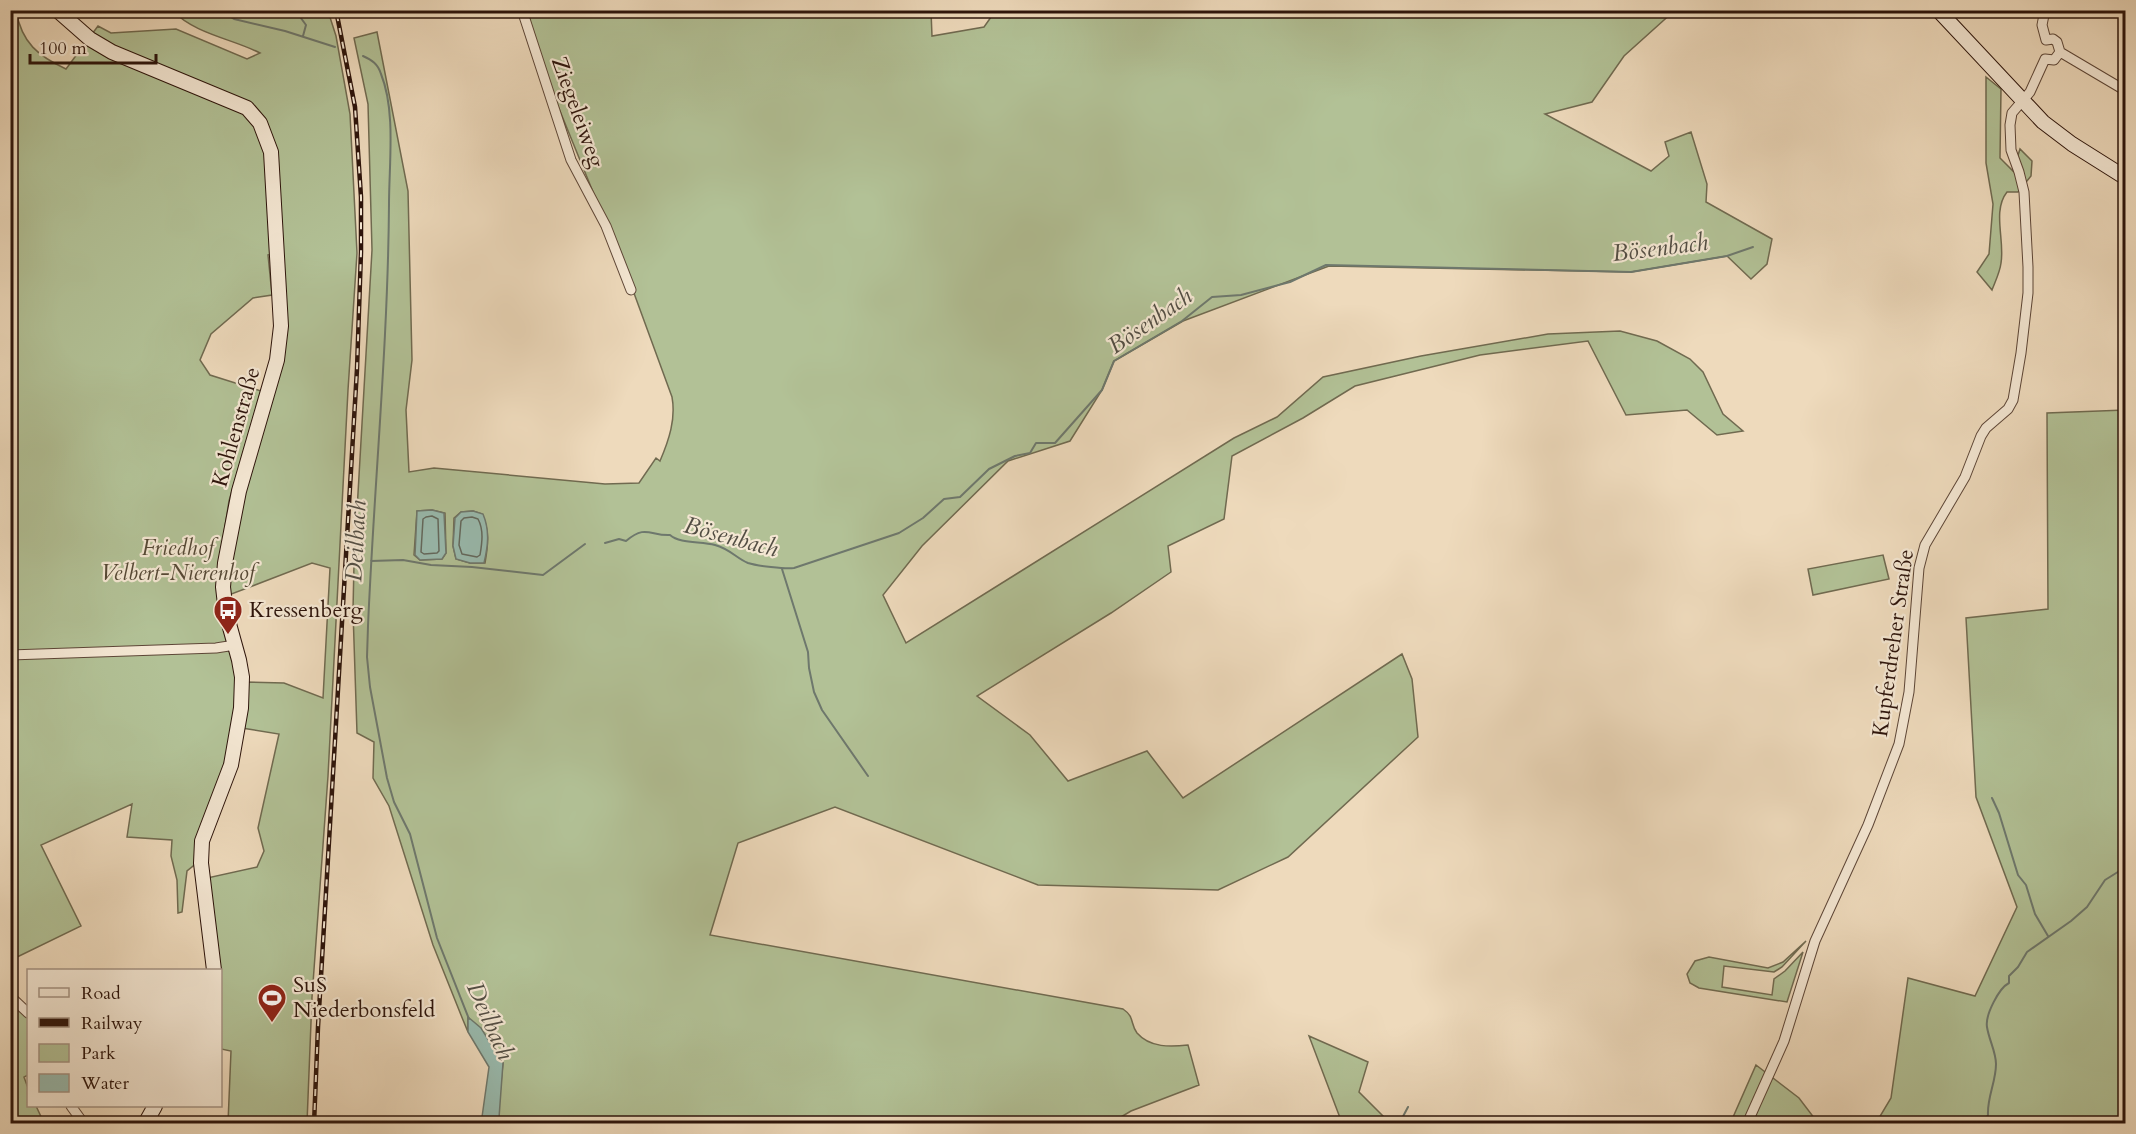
<svg xmlns="http://www.w3.org/2000/svg" width="2136" height="1134" font-family="Cardo,serif">
  <style>
    .green { fill: #b2c196; stroke: #706a50; stroke-width: 1.5; fill-rule: evenodd }
    .water { fill: #99bbaf; stroke: #6e786d; stroke-width: 1.5 }
    .lines { fill: none; stroke-linecap: round; stroke-linejoin: round }
    .shore { stroke: #63685d; stroke-width: 1.5 }
    .stream { stroke: #6e786d; stroke-width: 2 }
    .street-casing { stroke: #5d4637; stroke-width: 11 }
    .secondary-casing { stroke: #2d140b; stroke-width: 16 }
    .street { stroke: #f4e7d3; stroke-width: 9 }
    .secondary { stroke: #f4e7d3; stroke-width: 14 }
    .rail-casing { stroke: #2d140b; stroke-width: 4.5 }
    .rail { stroke: #f4e7d3; stroke-width: 2; stroke-dasharray: 7; stroke-linecap: butt }
    .labels { text-anchor: middle; dominant-baseline: central; stroke-width: 4.5; stroke-linejoin: round; paint-order: stroke }
    .street-label { font-size: 22px; fill: #2d140b; stroke: #f4e7d3 }
    .park-label { font-size: 22px; font-style: italic; fill: #554835; stroke: #f4e7d3 }
    .poi-label { font-size: 22px; fill: #2d140b; stroke: #f4e7d3; text-anchor: start }
    .water-label { font-size: 24px; font-style: italic; fill: #534e44; stroke: #f4e7d3 }
  </style>
  <rect width="100%" height="100%" fill="#eedabc"/>
  <filter id="stains"><feTurbulence type="fractalNoise" baseFrequency=".00333" numOctaves="4"/><feColorMatrix values="0 0 0 0 .2 0 0 0 0 .09 0 0 0 0 .02 0 0 0 .5 -.17"/></filter>
  <radialGradient id="worn" r=".72"><stop offset=".6" stop-color="#630" stop-opacity="0"/><stop offset="1" stop-color="#630" stop-opacity=".3"/></radialGradient>
  <!-- green -->
  <path class="green" d="M 996,10 L 1674,11 L 1624,56 L 1592,102 L 1545,114 L 1651,171 L 1669,156 L 1665,142 L 1691,132 L 1707,184 L 1706,202 L 1772,239 L 1767,264 L 1751,279 L 1727,256 L 1631,272 L 1329,266 L 1183,321 L 1114,361 L 1102,390 L 1070,441 L 1008,461 L 922,546 L 883,595 L 906,643 L 1234,438 L 1277,417 L 1323,377 L 1421,356 L 1548,334 L 1620,331 L 1657,341 L 1690,359 L 1703,372 L 1723,414 L 1743,431 L 1717,435 L 1687,410 L 1626,415 L 1588,341 L 1480,355 L 1355,386 L 1303,418 L 1232,456 L 1224,519 L 1168,546 L 1171,572 L 1111,613 L 977,696 L 1030,735 L 1068,781 L 1147,751 L 1183,798 L 1402,654 L 1412,679 L 1418,737 L 1288,857 L 1218,890 L 1038,885 L 835,807 L 738,843 L 710,935 L 1123,1009 C 1135,1017 1130,1024 1137,1033 C 1150,1048 1171,1047 1188,1045 L 1199,1085 L 1131,1111 L 1111,1123 L 497,1123 L 503,1063 L 468,1018 L 468,1032 L 463,1020 L 433,945 L 389,806 L 373,778 L 374,742 L 357,733 L 353,611 L 354,563 L 372,250 L 368,104 L 354,38 L 377,32 L 408,191 L 412,360 L 406,410 L 409,472 L 434,468 L 605,484 L 639,483 L 656,458 L 660,461 C 669,440 676,419 672,397 L 631,285 L 551,89 L 525,11 L 931,11 L 932,36 L 984,27 ZM 432,510 L 445,513 L 446,553 L 442,559 L 420,560 L 414,555 L 417,511 ZM 473,511 L 482,514 C 490,530 488,546 485,563 L 470,563 L 456,559 L 453,546 L 454,518 L 461,512 Z
    M 10,11 L 16,11 C 22,43 38,56 66,69 L 98,26 L 111,33 L 176,29 L 247,59 L 260,53 C 233,39 195,34 173,11 L 328,11 L 336,36 L 350,114 L 357,253 L 348,390 L 328,776 L 312,997 L 307,1123 L 228,1123 L 231,1051 L 221,1049 L 220,970 L 207,878 L 257,867 L 264,851 L 258,828 L 279,734 L 242,728 L 246,682 L 284,683 L 323,698 L 330,568 L 312,563 L 229,595 L 232,546 L 253,462 L 281,366 L 283,253 L 268,255 L 272,295 L 253,298 L 211,334 L 200,360 L 210,375 L 261,391 L 229,501 L 218,571 L 228,643 L 209,646 L 11,653 Z
    M 1986,77 L 2001,89 L 2000,158 L 2013,171 L 2020,149 L 2032,161 L 2031,176 L 2018,192 L 2007,192 C 1992,211 2005,240 2001,263 C 2000,272 1995,282 1992,290 L 1977,272 L 1989,254 L 1993,204 L 1986,163 Z
    M 2125,410 L 2125,1123 L 1876,1123 L 1891,1098 L 1908,978 L 1975,996 L 2017,907 L 1976,797 L 1966,618 L 2048,609 L 2047,413 Z
    M 1883,555 L 1889,579 L 1813,595 L 1808,569 Z
    M 223,649 L 230,651 L 236,677 L 236,707 L 231,738 L 198,862 L 187,871 L 182,912 L 178,913 L 177,880 L 171,856 L 172,840 L 127,837 L 132,804 L 41,845 L 81,926 L 11,960 L 11,658 Z
    M 1806,941 L 1782,967 L 1774,972 L 1724,966 L 1722,987 L 1772,995 L 1774,979 L 1785,971 L 1803,952 L 1787,1002 L 1699,988 L 1690,983 L 1687,974 L 1695,961 L 1709,957 L 1768,968 L 1783,962 Z
    M 10,1002 L 28,1016 L 28,1075 L 24,1077 L 28,1088 L 28,1106 L 36,1106 L 44,1123 L 11,1123 Z
    M 1309,1036 L 1368,1062 L 1359,1092 L 1390,1123 L 1342,1123 Z
    M 1756,1065 L 1799,1098 L 1818,1123 L 1730,1124 Z"/>
  <!-- water -->
  <path class="water" d="M 432,510 L 444,513 L 446,553 L 442,559 L 420,560 L 415,555 L 417,511 Z
    M 473,511 L 483,514 C 490,531 488,546 484,563 L 470,563 L 456,559 L 453,546 L 455,518 L 461,512 Z
    M 468,1017 L 481,1028 L 503,1063 L 499,1118 L 500,1123 L 485,1123 L 482,1117 L 489,1067 L 468,1032 Z"/>
  <g class="lines">
    <!-- shore -->
    <path class="shore" d="M 426,517 L 432,516 L 438,519 L 439,551 L 437,553 L 424,554 L 421,552 L 423,519 Z
      M 472,517 L 478,519 C 484,530 482,543 480,555 L 477,557 L 462,554 L 459,545 L 461,521 L 464,518 Z"/>
    <!-- stream -->
    <path class="stream" d="M 226,10 L 229,16 L 234,19 L 285,31 L 335,47
      M 295,10 L 306,25 L 303,36
      M 363,56 C 372,60 378,64 381,74 C 396,111 389,164 389,204 C 388,345 374,486 368,626 L 367,657 L 370,687 L 387,778 L 394,802 L 410,834 L 437,938 L 469,1019
      M 605,543 L 619,539 L 626,541 C 646,524 650,536 670,535 C 680,544 701,541 715,545 C 730,549 736,558 748,563 C 757,566 785,569 794,568 L 899,533 L 923,518 L 944,499 L 960,497 L 989,469 L 1015,456 L 1030,453 L 1036,443 L 1055,443 L 1102,390 L 1114,361 L 1182,321 L 1212,297 L 1241,295 L 1290,282 L 1326,265 L 1631,272 L 1727,256 L 1753,247
      M 371,561 L 403,560 L 431,565 L 472,567 L 543,575 L 585,544
      M 782,569 L 808,652 L 809,668 L 814,692 L 822,710 L 868,776
      M 1992,798 L 1999,813 L 2018,875 L 2026,885 L 2035,914 L 2048,936
      M 1399,1124 L 1408,1107
      M 1985,1124 L 1985,1120 L 1988,1115 C 1987,1097 1996,1082 1996,1064 C 1996,1052 1989,1040 1987,1027 C 1985,1015 1999,988 2009,983 L 2009,976 L 2018,967 L 2027,952 L 2071,921 L 2087,907 L 2105,880 L 2121,870 L 2126,862"/>
    <!-- street casing -->
    <g class="street-casing">
      <path id="street" d="M 522,10 L 571,160 L 606,226 L 631,290
        M 2045,10 L 2042,25 L 2046,40
        M 2060,52 L 2126,91
        M 2045,59 L 2054,60 L 2060,52 L 2057,42 L 2053,39 L 2046,40
        M 10,655 L 216,648 L 235,645
        M 10,996 L 28,1013
        M 71,1106 L 84,1124
        M 1750,1124 L 1750,1117 L 1784,1041 L 1815,941 L 1868,825 L 1899,744 L 1909,692 L 1919,568 L 1925,545 L 1965,477 L 1981,436 L 1986,428 L 2008,409 L 2013,400 L 2021,353 L 2028,293 L 2028,267 L 2024,192 L 2019,172 L 2011,150 L 2010,125 L 2012,113 L 2030,92 L 2045,59"/>
    </g>
    <!-- secondary casing -->
    <g class="secondary-casing">
      <path id="secondary" d="M 57,10 L 90,39 L 112,52 L 247,108 L 260,123 L 271,152 L 281,326 L 277,360 L 239,491 L 225,563 L 223,587 L 226,613 L 239,660 L 242,677 L 241,708 L 231,765 L 202,841 L 201,863 L 214,970
        M 1938,10 L 2043,122 L 2072,144 L 2126,178
        M 145,1124 L 155,1106"/>
    </g>
    <!-- street -->
    <use href="#street" class="street"/>
    <!-- secondary -->
    <use href="#secondary" class="secondary"/>
    <!-- rail casing -->
    <g class="rail-casing">
      <path id="rail" d="M 314,1124 L 318,1027 L 357,369 L 361,252 L 361,197 L 355,107 L 336,10"/>
    </g>
    <!-- rail -->
    <use href="#rail" class="rail"/>
  </g>
  <!-- icons -->
  <defs>
    <g id="bus-pin" transform="scale(1.5)"><path d="M0 17L-7.5 6A9.5 9.5 0 1 1 7.5 6Z" fill="#8f2418" stroke="#f4e7d3"/><path d="M-5-6H5V4H4V6H2V4H-2V6H-4V4H-5ZM-3.5-4V0h7V-4ZM-3.5 1.2v1.5H-2V1.2ZM2 1.2v1.5H3.5V1.2Z" fill="#fff"/></g>
    <g id="stadium-pin" transform="scale(1.5)"><path d="M0 17L-7.5 6A9.5 9.5 0 1 1 7.5 6Z" fill="#8f2418" stroke="#f4e7d3"/><path d="M0-5a6.5 5 0 1 0 0 10a6.5 5 0 1 0 0-10ZM-3.5-1.8h7v3.6h-7Z" fill="#fff"/></g>
  </defs>
  <g fill-rule="evenodd">
    <use href="#bus-pin" x="228" y="610"/>
    <use href="#stadium-pin" x="272" y="998"/>
  </g>
  <g class="labels">
    <!-- street labels -->
    <g class="street-label">
      <text transform="translate(578 112) rotate(70)">Ziegeleiweg</text>
      <text transform="translate(236 427) rotate(-74)">Kohlenstraße</text>
      <text transform="translate(1893 643) rotate(-82)">Kupferdreher Straße</text>
    </g>
    <!-- park labels -->
    <g class="park-label">
      <text x="178" y="548">Friedhof<tspan x="178" dy="25">Velbert-Nierenhof</tspan></text>
    </g>
    <!-- poi labels -->
    <g class="poi-label">
      <text x="249" y="610">Kressenberg</text>
      <text x="293" y="985">SuS<tspan x="293" dy="25">Niederbonsfeld</tspan></text>
    </g>
    <!-- water labels -->
    <g class="water-label">
      <text transform="translate(1660 248) rotate(-7)">Bösenbach</text>
      <text transform="translate(1150 321) rotate(-35)">Bösenbach</text>
      <text transform="translate(731 537) rotate(15)">Bösenbach</text>
      <text transform="translate(356 541) rotate(-87)">Deilbach</text>
      <text transform="translate(490 1021) rotate(66)">Deilbach</text>
    </g>
  </g>
  <!-- margin -->
  <rect width="2136" height="1134" fill="none" stroke="#eedabc" stroke-width="36"/>
  <rect x="12" y="12" width="2112" height="1110" fill="none" stroke="#2d140b" stroke-width="3"/>
  <rect x="18" y="18" width="2100" height="1098" fill="none" stroke="#2d140b" stroke-width="1.5"/>
  <!-- legend -->
  <rect x="27" y="969" width="195" height="138" fill="#f4e7d3" stroke="#a49383" stroke-width="1.5"/>
  <rect x="39" y="988" width="30" height="9" fill="#f4e7d3" stroke="#a49383" stroke-width="1.5"/>
  <text x="81" y="999" font-size="18" fill="#2d140b">Road</text>
  <rect x="39" y="1018" width="30" height="9" fill="#2d140b" stroke="#a49383" stroke-width="1.5"/>
  <text x="81" y="1029" font-size="18" fill="#2d140b">Railway</text>
  <rect x="39" y="1044" width="30" height="18" fill="#b2c196" stroke="#a49383" stroke-width="1.5"/>
  <text x="81" y="1059" font-size="18" fill="#2d140b">Park</text>
  <rect x="39" y="1074" width="30" height="18" fill="#99bbaf" stroke="#a49383" stroke-width="1.5"/>
  <text x="81" y="1089" font-size="18" fill="#2d140b">Water</text>
  <!-- scale -->
  <path d="M30 54v9h126v-9" fill="none" stroke="#2d140b" stroke-width="3"/>
  <text x="39" y="54" font-size="18" fill="#2d140b" stroke="#f4e7d3" stroke-width="4.5" paint-order="stroke">100 m</text>
  <rect width="100%" height="100%" filter="url(#stains)"/>
  <rect width="100%" height="100%" fill="url(#worn)"/>
</svg>
